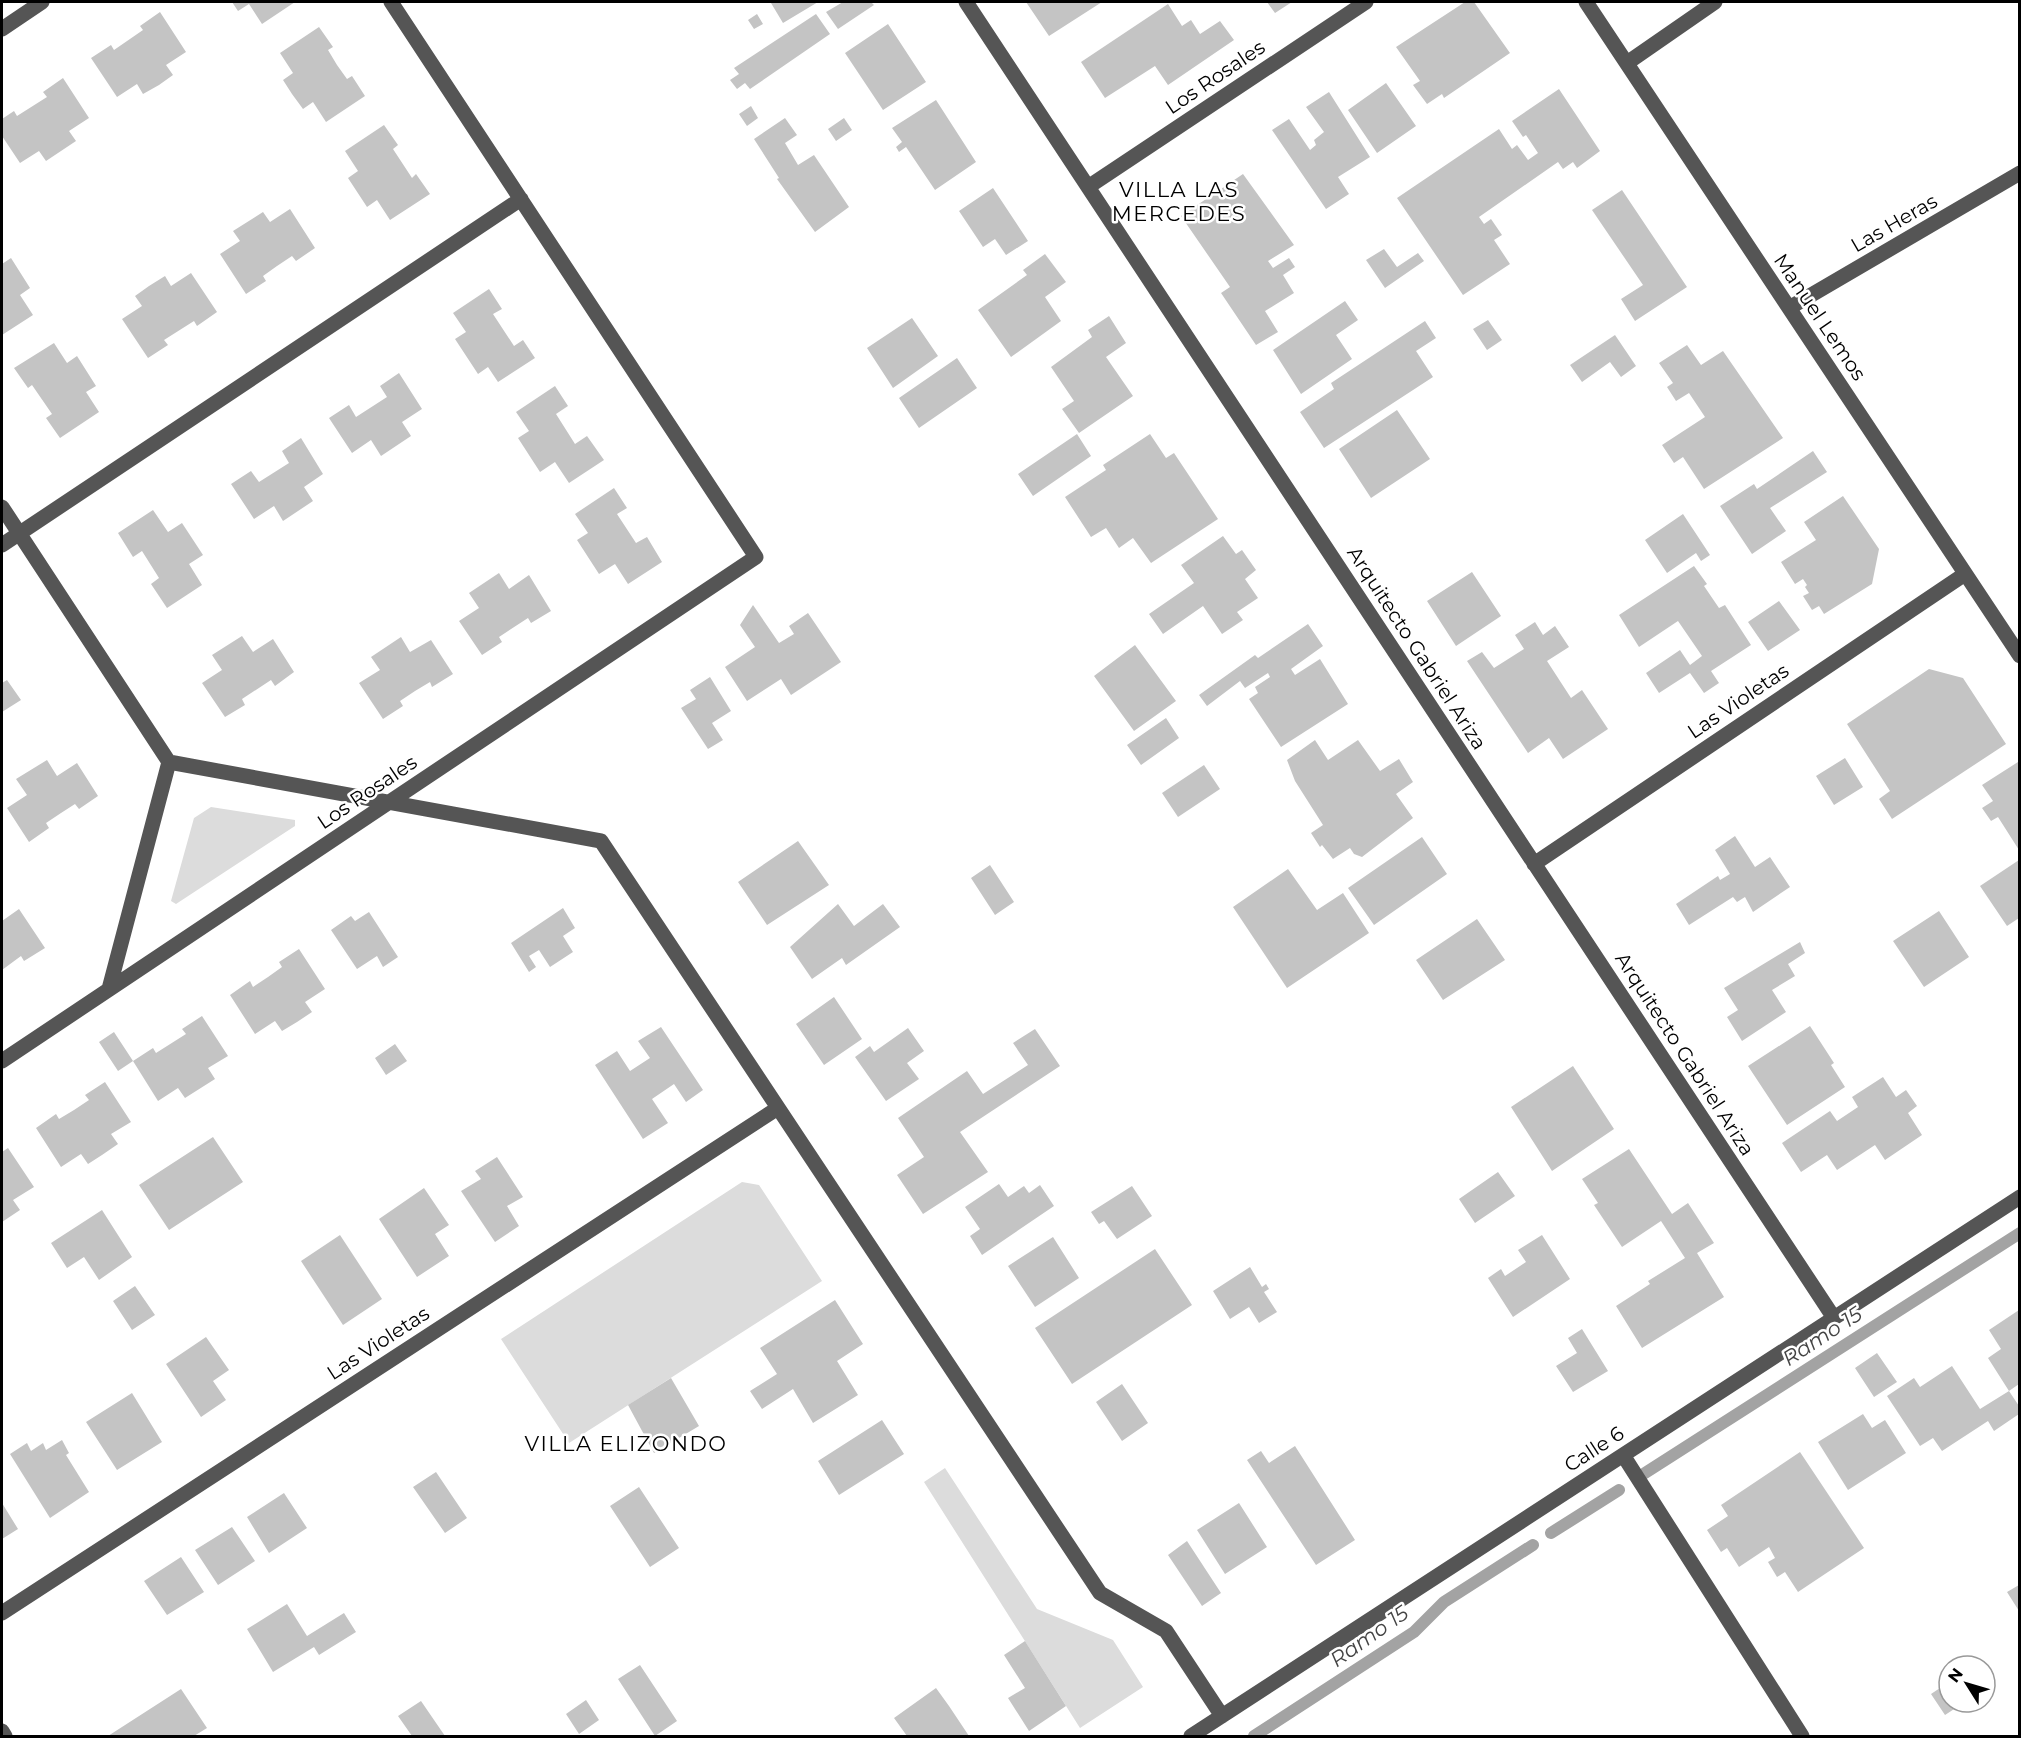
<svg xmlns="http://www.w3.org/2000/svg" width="2021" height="1738" font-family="Montserrat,sans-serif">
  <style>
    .green { fill: #dcdcdc }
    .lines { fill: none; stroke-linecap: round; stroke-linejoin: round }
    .stream { stroke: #a3a3a3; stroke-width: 12 }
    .building { fill: #c4c4c4 }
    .minor { stroke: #555; stroke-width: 15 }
    .labels { text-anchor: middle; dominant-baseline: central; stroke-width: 5; stroke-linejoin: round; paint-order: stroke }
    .street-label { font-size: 20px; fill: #000; stroke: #fff }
    .neighbourhood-label { font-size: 21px; letter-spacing: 1.5px; fill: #000; stroke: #fff }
    .water-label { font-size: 21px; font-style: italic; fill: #444; stroke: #fff }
  </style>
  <rect width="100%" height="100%" fill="#fff"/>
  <!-- green -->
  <path class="green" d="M 211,807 L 295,820 L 295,826 L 176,904 L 171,901 L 194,818 Z
    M 742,1182 L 759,1185 L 822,1281 L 569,1443 L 501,1339 Z
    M 945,1468 L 1037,1609 L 1113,1640 L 1143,1687 L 1080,1728 L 924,1482 Z"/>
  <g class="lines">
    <!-- stream -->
    <path class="stream" d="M 1645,1473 L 2020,1233
      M 1551,1533 L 1619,1490
      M 1254,1736 L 1414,1632 L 1444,1602 L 1533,1545"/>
  </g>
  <!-- building -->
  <path class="building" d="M 232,2 L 295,2 L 262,24 L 249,4 L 238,11 Z
    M 773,2 L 818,2 L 783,23 L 771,3 Z
    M 843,2 L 871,2 L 874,5 L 838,29 L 826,12 Z
    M 1026,2 L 1102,2 L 1049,36 Z
    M 1267,2 L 1292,2 L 1275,13 Z
    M 1465,2 L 1474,2 L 1510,53 L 1444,98 L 1442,94 L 1427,104 L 1413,85 L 1420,81 L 1396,47 Z
    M 1168,4 L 1182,26 L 1191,20 L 1200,34 L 1220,21 L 1234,40 L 1168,85 L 1155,66 L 1105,98 L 1081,62 Z
    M 160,12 L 186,52 L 166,65 L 173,75 L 159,85 L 143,94 L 137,84 L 117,97 L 91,58 L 111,45 L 114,50 L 143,30 L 140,26 Z
    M 757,14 L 763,24 L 754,29 L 748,20 Z
    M 816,14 L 830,34 L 750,89 L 745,83 L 737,89 L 730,80 L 739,74 L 734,68 Z
    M 888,24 L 926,82 L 883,110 L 845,53 Z
    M 319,27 L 333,47 L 328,50 L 337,65 L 347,79 L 352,76 L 365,96 L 326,122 L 313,102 L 303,109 L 292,94 L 283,80 L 293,73 L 280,53 Z
    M 63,78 L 89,118 L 69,131 L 76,141 L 46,161 L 39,151 L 20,163 L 2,136 L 2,119 L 14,111 L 17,116 L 47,97 L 43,92 Z
    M 1386,83 L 1416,126 L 1377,153 L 1348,110 Z
    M 1559,89 L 1600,151 L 1577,168 L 1573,162 L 1563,169 L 1558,162 L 1479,217 L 1484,224 L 1491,219 L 1502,235 L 1494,240 L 1510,264 L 1463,295 L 1397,198 L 1499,129 L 1512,149 L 1517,145 L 1528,160 L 1538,153 L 1526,135 L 1523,137 L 1512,121 Z
    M 1329,92 L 1370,157 L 1338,177 L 1349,194 L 1326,209 L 1272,130 L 1289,119 L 1310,150 L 1316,145 L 1314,140 L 1324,132 L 1306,107 Z
    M 936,100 L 976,162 L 935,190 L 906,147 L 899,152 L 896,147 L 902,142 L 892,128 Z
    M 751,106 L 758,118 L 747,126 L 739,114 Z
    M 785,118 L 797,135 L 785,143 L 798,165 L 814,155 L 849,207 L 815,232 L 777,179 L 779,178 L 754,139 Z
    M 844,118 L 852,130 L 836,141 L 828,129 Z
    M 384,125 L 398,145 L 393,149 L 412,178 L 416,174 L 430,194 L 390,220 L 377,200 L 367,207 L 348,178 L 358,171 L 345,151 Z
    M 1243,174 L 1294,245 L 1268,261 L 1273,268 L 1289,258 L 1295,267 L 1283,275 L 1294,293 L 1265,311 L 1278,332 L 1256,345 L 1221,293 L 1230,287 L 1181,216 Z
    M 993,188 L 1028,241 L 1006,255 L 995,239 L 983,247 L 959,211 Z
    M 1622,190 L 1687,287 L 1635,321 L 1621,299 L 1643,285 L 1592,210 Z
    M 290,209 L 315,248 L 296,261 L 292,256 L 277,266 L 263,276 L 266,281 L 246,294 L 220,254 L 240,241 L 233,231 L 263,212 L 270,222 Z
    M 1384,249 L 1397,267 L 1418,253 L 1424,261 L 1385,288 L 1366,260 Z
    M 1045,254 L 1066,282 L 1045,297 L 1061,321 L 1011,357 L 978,310 L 1027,275 L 1023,270 Z
    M 11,258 L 30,288 L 20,295 L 33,315 L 2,335 L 2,264 Z
    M 191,273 L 217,312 L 197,326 L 194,321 L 164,340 L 168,345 L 148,358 L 122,319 L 142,306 L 135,296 L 149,286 L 165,276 L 171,286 Z
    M 489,289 L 502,309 L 493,314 L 514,346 L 523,340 L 535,358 L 498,382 L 488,367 L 478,374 L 455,339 L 466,332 L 453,313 Z
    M 1345,301 L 1358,320 L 1336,335 L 1352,359 L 1301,394 L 1273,350 Z
    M 1109,316 L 1126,343 L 1106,357 L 1133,396 L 1079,433 L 1062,409 L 1074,401 L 1051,367 L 1092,337 L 1088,330 Z
    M 912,318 L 938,356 L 893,388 L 867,348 Z
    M 1488,320 L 1502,340 L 1487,350 L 1473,329 Z
    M 1425,321 L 1436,338 L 1416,351 L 1433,377 L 1324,448 L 1300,412 L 1334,389 L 1331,383 Z
    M 1615,335 L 1636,366 L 1621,377 L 1610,362 L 1582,382 L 1570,365 Z
    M 54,343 L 67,363 L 77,356 L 96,386 L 86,392 L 99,412 L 60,438 L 46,418 L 52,414 L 32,385 L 28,388 L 14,368 Z
    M 1687,345 L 1701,365 L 1723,351 L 1783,438 L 1704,489 L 1683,457 L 1674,463 L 1662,445 L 1705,417 L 1689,393 L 1676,401 L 1667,387 L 1673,383 L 1659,363 Z
    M 957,358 L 977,388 L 919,428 L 899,398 Z
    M 399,373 L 422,409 L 402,422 L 411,436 L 381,456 L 371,440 L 352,453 L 329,418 L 349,405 L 356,417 L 387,397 L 380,386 Z
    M 555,386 L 568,406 L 556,414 L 575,444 L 587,436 L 604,460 L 569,483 L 555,462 L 540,472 L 518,438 L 529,431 L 516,412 Z
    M 1397,410 L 1430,459 L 1371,498 L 1339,449 Z
    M 1077,434 L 1091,456 L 1033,496 L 1018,474 Z
    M 1150,434 L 1166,458 L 1174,453 L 1218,519 L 1151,563 L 1133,538 L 1119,548 L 1106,528 L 1091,537 L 1065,497 L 1106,470 L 1103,465 Z
    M 301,438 L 323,474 L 304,487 L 313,501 L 283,521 L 274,506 L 254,519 L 231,484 L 251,471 L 259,482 L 289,463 L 282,451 Z
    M 1813,451 L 1827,472 L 1770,508 L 1786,531 L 1752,554 L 1720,506 L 1754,484 L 1757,489 Z
    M 614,488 L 627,508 L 617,514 L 636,543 L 647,537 L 662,562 L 628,584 L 615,564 L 599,574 L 577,540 L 588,533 L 575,514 Z
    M 1843,496 L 1879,549 L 1872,584 L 1824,614 L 1819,606 L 1812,610 L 1803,596 L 1809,593 L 1805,587 L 1807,585 L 1803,579 L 1795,584 L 1781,562 L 1816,540 L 1804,522 Z
    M 153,510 L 168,532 L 182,523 L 203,555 L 189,564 L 202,585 L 167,608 L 151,584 L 159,578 L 142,551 L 133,557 L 118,533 Z
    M 1683,514 L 1710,555 L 1701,561 L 1696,553 L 1667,573 L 1645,540 Z
    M 1223,536 L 1236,554 L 1242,550 L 1256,570 L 1245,579 L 1258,598 L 1237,612 L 1243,620 L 1222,634 L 1203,606 L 1163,634 L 1149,614 L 1194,583 L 1181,565 Z
    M 1694,566 L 1707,584 L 1704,586 L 1719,608 L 1725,605 L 1751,645 L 1711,671 L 1719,683 L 1704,693 L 1690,673 L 1659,693 L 1646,673 L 1680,650 L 1690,665 L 1702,656 L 1678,621 L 1639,647 L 1619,615 Z
    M 1472,572 L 1501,616 L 1456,646 L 1427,601 Z
    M 499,573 L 509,589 L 529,575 L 551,611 L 531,623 L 528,618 L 499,637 L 502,642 L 482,655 L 459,621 L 479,608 L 469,593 Z
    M 1779,601 L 1800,630 L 1768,651 L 1748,622 Z
    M 753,605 L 779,643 L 794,634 L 789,626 L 808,613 L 841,662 L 791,695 L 781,679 L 747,701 L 725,667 L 755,647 L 740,625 Z
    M 1535,622 L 1543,635 L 1555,626 L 1569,647 L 1547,661 L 1571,698 L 1582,690 L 1608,729 L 1563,759 L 1549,738 L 1528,753 L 1467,661 L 1482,652 L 1494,668 L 1524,649 L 1515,635 Z
    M 1308,624 L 1323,646 L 1291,669 L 1295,675 L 1320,659 L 1348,704 L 1281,747 L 1249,699 L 1258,693 L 1255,687 L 1270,677 L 1268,673 L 1245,688 L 1240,681 L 1207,706 L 1199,695 L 1255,655 L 1258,658 Z
    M 242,636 L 253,652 L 273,639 L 294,672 L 275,686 L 271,680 L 242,699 L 245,705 L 225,717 L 202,683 L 222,670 L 212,655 Z
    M 401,637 L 410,652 L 431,640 L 453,674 L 432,687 L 430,682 L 415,691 L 400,701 L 403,706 L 383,719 L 359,683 L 380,670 L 371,657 Z
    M 1135,645 L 1176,701 L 1134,731 L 1094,676 Z
    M 1929,669 L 1963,678 L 2006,744 L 1892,819 L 1879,799 L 1890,791 L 1847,724 Z
    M 710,677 L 731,711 L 712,723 L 723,740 L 708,749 L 681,708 L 696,699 L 690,690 Z
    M 7,680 L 21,700 L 2,712 L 2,683 Z
    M 1166,718 L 1179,738 L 1141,765 L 1127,745 Z
    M 1315,740 L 1328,760 L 1358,740 L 1380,771 L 1399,759 L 1413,782 L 1396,794 L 1413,818 L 1362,857 L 1354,854 L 1350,848 L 1333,859 L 1322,845 L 1320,847 L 1311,833 L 1323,825 L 1295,781 L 1287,760 Z
    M 1845,758 L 1863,787 L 1834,805 L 1816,776 Z
    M 47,760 L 57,776 L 77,763 L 98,796 L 79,809 L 75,804 L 61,813 L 46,823 L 49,828 L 29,842 L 7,808 L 27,795 L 16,779 Z
    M 2018,762 L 2019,764 L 2019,850 L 1998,817 L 1991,821 L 1982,808 L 1993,801 L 1982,785 Z
    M 1204,765 L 1220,789 L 1178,817 L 1162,793 Z
    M 1735,836 L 1755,867 L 1770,857 L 1790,887 L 1753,912 L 1745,897 L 1737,902 L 1733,897 L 1689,925 L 1676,904 L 1718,876 L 1720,880 L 1730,874 L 1715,850 Z
    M 1422,837 L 1447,874 L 1374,925 L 1348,888 Z
    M 798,841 L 829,885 L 767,925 L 738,882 Z
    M 2019,860 L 2019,918 L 2007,926 L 1980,886 Z
    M 990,865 L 1014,902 L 995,915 L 971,878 Z
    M 1288,869 L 1317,910 L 1343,893 L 1369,933 L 1287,988 L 1233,907 Z
    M 838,904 L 854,926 L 883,904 L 900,927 L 846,965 L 842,958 L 812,979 L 790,947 Z
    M 563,908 L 575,928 L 563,936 L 573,952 L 550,967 L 539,950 L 529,956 L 536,967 L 529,972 L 511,943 Z
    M 19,909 L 45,948 L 24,961 L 21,956 L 2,970 L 2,921 Z
    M 1939,911 L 1969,957 L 1924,987 L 1893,941 Z
    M 369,912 L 398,957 L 383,967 L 377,956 L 357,969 L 331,930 L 351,916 L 355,921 Z
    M 1477,919 L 1505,960 L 1443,1000 L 1416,960 Z
    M 1800,942 L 1805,953 L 1788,964 L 1795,976 L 1772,990 L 1786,1012 L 1742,1041 L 1727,1017 L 1738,1010 L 1724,988 Z
    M 299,949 L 325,989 L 305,1002 L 312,1012 L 297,1022 L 282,1031 L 275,1021 L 255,1034 L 230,995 L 250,981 L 253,987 L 268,977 L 282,967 L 279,962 Z
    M 834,997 L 862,1039 L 824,1065 L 796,1024 Z
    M 202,1016 L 228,1056 L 208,1068 L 215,1079 L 185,1098 L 178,1088 L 158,1101 L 133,1061 L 153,1048 L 156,1053 L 186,1034 L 182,1029 Z
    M 1810,1026 L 1834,1063 L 1831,1065 L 1845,1087 L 1787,1125 L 1748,1066 Z
    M 661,1027 L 703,1090 L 686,1102 L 674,1084 L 652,1099 L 668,1123 L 643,1139 L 595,1065 L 617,1051 L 630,1071 L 650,1058 L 638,1041 Z
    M 908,1028 L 924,1051 L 907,1063 L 919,1079 L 886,1101 L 855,1057 L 870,1046 L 874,1052 Z
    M 1035,1029 L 1060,1066 L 960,1132 L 988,1172 L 923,1214 L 897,1175 L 924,1157 L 898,1118 L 967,1071 L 983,1094 L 1028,1065 L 1013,1043 Z
    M 114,1032 L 133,1061 L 118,1071 L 99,1042 Z
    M 395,1044 L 407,1061 L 386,1075 L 375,1058 Z
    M 1573,1066 L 1614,1129 L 1552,1171 L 1511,1107 Z
    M 1883,1077 L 1896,1097 L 1906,1090 L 1917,1106 L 1908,1113 L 1922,1135 L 1885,1160 L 1875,1145 L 1837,1170 L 1827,1155 L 1801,1172 L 1782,1143 L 1830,1111 L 1837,1121 L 1858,1107 L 1852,1097 Z
    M 105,1082 L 131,1122 L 111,1134 L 118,1144 L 102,1155 L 88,1164 L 81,1154 L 61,1167 L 36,1128 L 56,1114 L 59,1119 L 74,1110 L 89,1100 L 85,1095 Z
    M 213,1137 L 243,1182 L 169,1230 L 139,1185 Z
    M 8,1148 L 34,1187 L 13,1200 L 20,1210 L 2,1222 L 2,1152 Z
    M 1629,1149 L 1672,1214 L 1688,1203 L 1714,1243 L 1697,1253 L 1724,1297 L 1642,1348 L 1616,1306 L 1650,1284 L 1648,1281 L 1685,1258 L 1661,1221 L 1622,1247 L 1594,1205 L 1598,1203 L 1582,1179 Z
    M 497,1157 L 523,1197 L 507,1206 L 519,1226 L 495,1242 L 461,1191 L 481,1179 L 475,1171 Z
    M 1498,1172 L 1515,1196 L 1475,1223 L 1459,1199 Z
    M 999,1184 L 1008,1197 L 1024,1186 L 1029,1193 L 1040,1185 L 1054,1206 L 982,1255 L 970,1236 L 980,1229 L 965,1207 Z
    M 1132,1186 L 1152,1216 L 1117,1239 L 1104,1221 L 1099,1224 L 1091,1212 Z
    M 424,1188 L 449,1225 L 435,1234 L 449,1256 L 417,1277 L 379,1219 Z
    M 102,1210 L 132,1257 L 99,1280 L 84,1257 L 67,1268 L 51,1243 Z
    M 340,1235 L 382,1299 L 343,1325 L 301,1261 Z
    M 1542,1235 L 1570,1279 L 1513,1317 L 1488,1278 L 1501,1269 L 1505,1276 L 1526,1262 L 1518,1250 Z
    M 1053,1237 L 1079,1278 L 1035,1307 L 1008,1266 Z
    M 1155,1249 L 1192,1305 L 1072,1384 L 1035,1328 Z
    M 1250,1267 L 1262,1287 L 1266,1284 L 1269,1289 L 1264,1292 L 1277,1312 L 1259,1323 L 1249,1307 L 1230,1319 L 1213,1291 Z
    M 135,1286 L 155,1315 L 132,1330 L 113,1301 Z
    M 835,1300 L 863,1344 L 837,1361 L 858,1395 L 813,1423 L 793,1389 L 762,1409 L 750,1391 L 777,1374 L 760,1348 Z
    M 2019,1310 L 2019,1384 L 2009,1391 L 1988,1358 L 2001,1349 L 1989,1330 Z
    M 1582,1329 L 1608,1371 L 1573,1392 L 1556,1366 L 1577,1353 L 1568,1338 Z
    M 206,1337 L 229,1370 L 213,1381 L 226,1400 L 201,1417 L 166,1364 Z
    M 1877,1353 L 1897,1382 L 1874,1397 L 1855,1368 Z
    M 1952,1366 L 1980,1409 L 2009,1391 L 2019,1406 L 2019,1414 L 1994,1431 L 1988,1421 L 1942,1451 L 1933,1438 L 1920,1446 L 1887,1396 L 1914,1378 L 1920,1387 Z
    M 671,1378 L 699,1426 L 654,1453 L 628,1405 Z
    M 1122,1384 L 1148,1423 L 1122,1441 L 1096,1402 Z
    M 132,1393 L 162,1442 L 117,1470 L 86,1422 Z
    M 1863,1414 L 1872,1428 L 1885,1420 L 1906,1453 L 1848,1490 L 1818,1442 Z
    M 882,1420 L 904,1454 L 839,1495 L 818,1461 Z
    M 62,1440 L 69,1453 L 66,1455 L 89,1492 L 50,1518 L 10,1454 L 27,1443 L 31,1451 L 43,1443 L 46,1450 Z
    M 1295,1446 L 1355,1540 L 1316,1565 L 1247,1460 L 1261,1451 L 1269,1463 Z
    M 1800,1452 L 1864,1548 L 1798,1592 L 1785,1572 L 1777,1577 L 1768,1562 L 1775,1558 L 1769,1547 L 1739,1567 L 1727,1548 L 1721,1552 L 1707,1530 L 1728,1516 L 1721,1505 Z
    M 436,1472 L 467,1518 L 445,1533 L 413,1487 Z
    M 639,1487 L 679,1548 L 650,1567 L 610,1506 Z
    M 284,1493 L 307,1528 L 269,1553 L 247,1517 Z
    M 2,1503 L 18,1529 L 2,1539 Z
    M 1239,1503 L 1267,1547 L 1225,1574 L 1197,1530 Z
    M 232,1527 L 255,1561 L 218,1585 L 195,1550 Z
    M 1187,1541 L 1221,1593 L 1202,1606 L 1168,1555 Z
    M 181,1557 L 204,1592 L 167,1615 L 144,1581 Z
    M 2019,1585 L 2019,1611 L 2007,1592 Z
    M 287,1604 L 307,1636 L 344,1613 L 356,1632 L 319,1655 L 314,1647 L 273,1672 L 247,1629 Z
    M 1025,1641 L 1066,1706 L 1029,1731 L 1008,1698 L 1025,1688 L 1004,1655 Z
    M 640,1665 L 677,1721 L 655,1736 L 618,1679 Z
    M 1949,1682 L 1949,1702 L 1965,1702 L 1945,1715 L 1931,1694 Z
    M 936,1688 L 949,1706 L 969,1736 L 907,1736 L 894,1718 Z
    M 181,1689 L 207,1728 L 194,1736 L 108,1736 Z
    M 586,1700 L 599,1720 L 579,1734 L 566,1714 Z
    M 421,1701 L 445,1736 L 412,1736 L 398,1716 Z"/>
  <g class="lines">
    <!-- minor -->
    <path class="minor" d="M 966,2 L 1834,1318
      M 1586,2 L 2020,656
      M 2,29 L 42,2
      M 1627,63 L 1715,2
      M 1088,187 L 1366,2
      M 1789,308 L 2020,173
      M 2,507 L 169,762 L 601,841 L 1100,1593 L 1166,1631 L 1222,1716
      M 2,545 L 521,199
      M 1534,864 L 1965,574
      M 109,989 L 169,762
      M 2,1061 L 756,557 L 391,2
      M 1623,1455 L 1802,1736
      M 2,1613 L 778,1108
      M 2,1731 L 5,1736
      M 1191,1736 L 2020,1197"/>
  </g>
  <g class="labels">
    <!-- street labels -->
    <g class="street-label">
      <text transform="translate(1215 77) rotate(-34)">Los Rosales</text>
      <text transform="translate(1894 223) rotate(-30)">Las Heras</text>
      <text transform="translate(1820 317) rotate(56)">Manuel Lemos</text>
      <text transform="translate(1417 648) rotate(57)">Arquitecto Gabriel Ariza</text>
      <text transform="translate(1738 701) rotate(-34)">Las Violetas</text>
      <text transform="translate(367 792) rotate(-34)">Los Rosales</text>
      <text transform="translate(1685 1054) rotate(57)">Arquitecto Gabriel Ariza</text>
      <text transform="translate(378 1343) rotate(-33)">Las Violetas</text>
      <text transform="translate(1594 1449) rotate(-33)">Calle 6</text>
    </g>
    <!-- neighbourhood labels -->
    <g class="neighbourhood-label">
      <text x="1179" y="189">VILLA LAS<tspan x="1179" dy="24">MERCEDES</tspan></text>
      <text x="626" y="1443">VILLA ELIZONDO</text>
    </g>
    <!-- water labels -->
    <g class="water-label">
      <text transform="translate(1822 1336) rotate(-33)">Ramo 15</text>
      <text transform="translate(1369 1636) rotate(-35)">Ramo 15</text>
    </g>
  </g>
  <!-- border -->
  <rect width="2021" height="1738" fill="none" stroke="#000000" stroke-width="6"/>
  <!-- north arrow -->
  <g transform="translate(1967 1684) rotate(307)"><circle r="28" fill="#ffffff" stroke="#999999" stroke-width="1.5"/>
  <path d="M0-4.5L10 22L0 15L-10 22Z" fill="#000000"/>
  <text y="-9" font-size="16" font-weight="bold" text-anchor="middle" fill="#000000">N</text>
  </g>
</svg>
